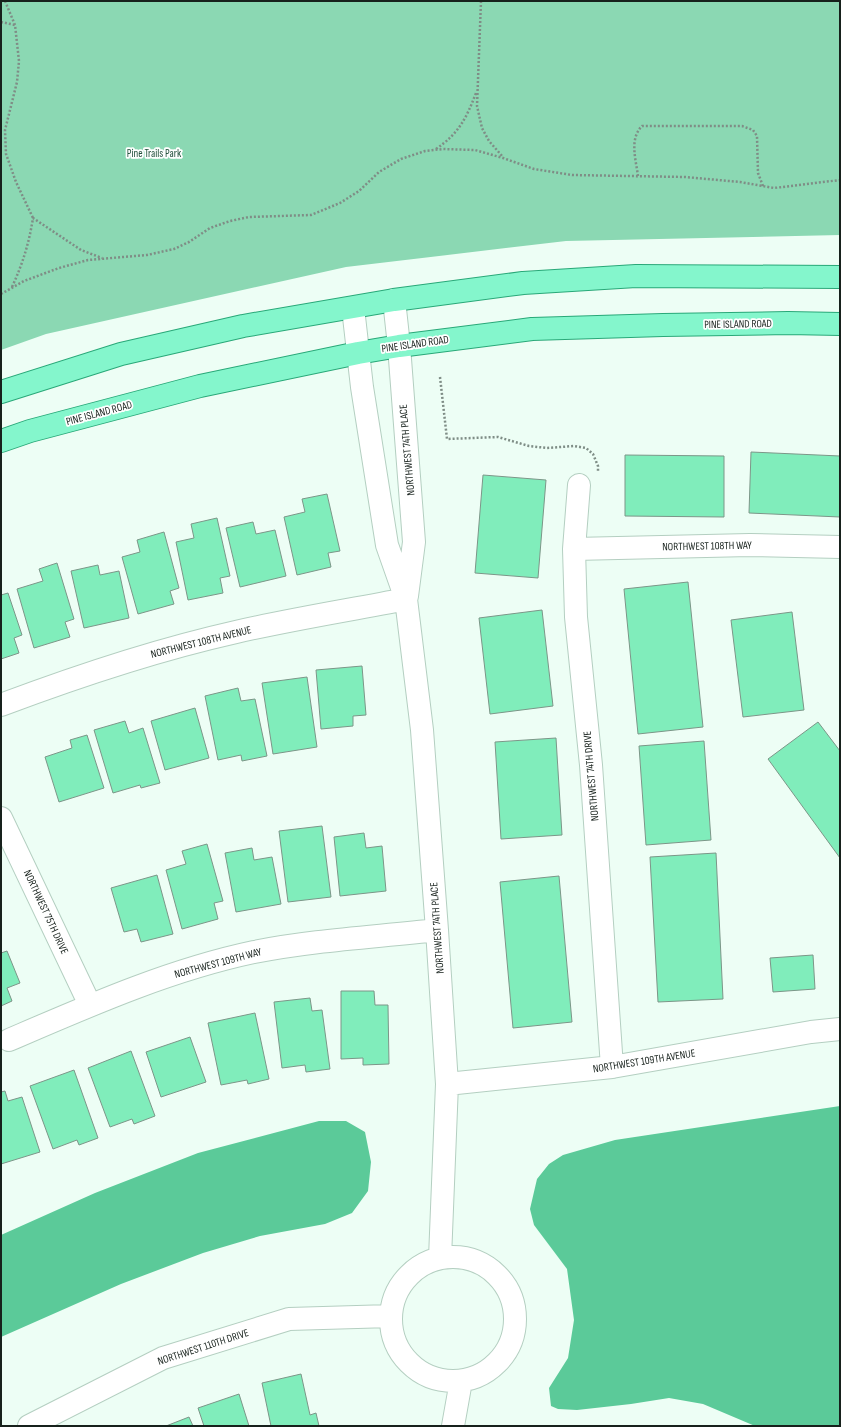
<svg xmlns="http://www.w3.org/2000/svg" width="841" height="1427" font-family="'Sofia Sans Condensed',sans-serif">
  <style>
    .green { fill: #8bd8b3 }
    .water { fill: #5bca99 }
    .building { fill: #80edbb; stroke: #7c9688 }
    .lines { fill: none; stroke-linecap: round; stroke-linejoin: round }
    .minor-casing { stroke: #b4cfc1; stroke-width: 24 }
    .major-casing { stroke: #29a878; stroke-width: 24 }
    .path { stroke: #7f8d86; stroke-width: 2.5; stroke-dasharray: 2 2; stroke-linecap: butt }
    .minor { stroke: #fff; stroke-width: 22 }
    .major { stroke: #84f6cc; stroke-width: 22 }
    .labels { text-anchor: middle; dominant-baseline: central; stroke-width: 3.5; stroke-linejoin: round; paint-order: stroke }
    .park-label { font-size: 11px; fill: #214f3b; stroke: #fff }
    .street-label { font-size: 11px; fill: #17211c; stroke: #fff }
  </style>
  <rect width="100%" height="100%" fill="#edfef5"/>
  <!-- green -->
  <path class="green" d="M 1,1 L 840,1 L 840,235 L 566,241 L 346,267 L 46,334 L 1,350 Z"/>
  <!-- water -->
  <path class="water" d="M 840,1106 L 840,1426 L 755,1426 L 703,1404 L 669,1398 L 631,1404 L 577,1410 L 558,1409 L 551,1406 L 549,1388 L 568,1358 L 574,1320 L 567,1269 L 534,1225 L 530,1209 L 537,1179 L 549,1164 L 563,1155 L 615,1140 Z
    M 319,1121 L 346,1121 L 365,1132 L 371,1162 L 368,1191 L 352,1213 L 325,1224 L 260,1236 L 203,1253 L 121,1284 L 1,1337 L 1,1235 L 95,1193 L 198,1153 Z"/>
  <!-- building -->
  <path class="building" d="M 751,452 L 840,456 L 840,517 L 749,513 Z
    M 625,455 L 724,456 L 724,517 L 625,516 Z
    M 483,475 L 546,480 L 538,578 L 475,573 Z
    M 327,494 L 340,551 L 328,553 L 331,567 L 297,575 L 284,517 L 305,512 L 302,499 Z
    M 217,518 L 230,576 L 220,578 L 223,593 L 188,600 L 176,542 L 194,538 L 191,524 Z
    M 253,522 L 256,534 L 275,530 L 286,576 L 240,587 L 226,528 Z
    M 164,532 L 179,588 L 170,591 L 174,604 L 138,614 L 122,557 L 140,552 L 137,540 Z
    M 57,563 L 74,619 L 65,622 L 70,637 L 34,648 L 17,589 L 43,581 L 39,569 Z
    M 98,565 L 100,575 L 119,571 L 129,618 L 84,628 L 71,571 Z
    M 688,582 L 703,727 L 638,734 L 624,589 Z
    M 8,593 L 22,635 L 14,638 L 19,653 L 1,659 L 1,595 Z
    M 542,610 L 553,706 L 490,714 L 479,618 Z
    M 792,612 L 804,710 L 743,717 L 731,620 Z
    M 362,666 L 366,715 L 353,716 L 353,726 L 321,729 L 316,670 Z
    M 307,677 L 317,747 L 273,754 L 262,683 Z
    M 238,688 L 241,701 L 255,699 L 267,756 L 242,761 L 241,755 L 218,760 L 205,696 Z
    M 195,708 L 209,758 L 165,770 L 151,721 Z
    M 125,721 L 129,733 L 143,728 L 160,783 L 141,788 L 140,785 L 113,793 L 94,730 Z
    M 818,722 L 840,751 L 840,858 L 768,759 Z
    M 87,735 L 104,788 L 59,802 L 45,757 L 72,748 L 70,740 Z
    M 556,738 L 562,835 L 501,839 L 495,742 Z
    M 704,741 L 711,840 L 646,845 L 639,746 Z
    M 322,826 L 331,897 L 288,902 L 279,831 Z
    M 364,833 L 366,848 L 382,846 L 386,891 L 340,896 L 334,837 Z
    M 207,844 L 223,901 L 214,903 L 218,919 L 182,929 L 166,870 L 186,864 L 182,851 Z
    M 252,848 L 254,860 L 272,857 L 281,904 L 236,912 L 225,853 Z
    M 716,853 L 723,999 L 658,1002 L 650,857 Z
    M 157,875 L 173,934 L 141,942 L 137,929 L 124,932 L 111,888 Z
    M 559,876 L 572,1022 L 513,1028 L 500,882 Z
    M 7,951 L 20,983 L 7,988 L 12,1001 L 1,1006 L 1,953 Z
    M 813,955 L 815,989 L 773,992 L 770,958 Z
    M 341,991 L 374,991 L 375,1005 L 388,1005 L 389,1064 L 363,1065 L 363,1058 L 341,1059 Z
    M 310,998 L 312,1011 L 322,1010 L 330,1069 L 306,1072 L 305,1065 L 282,1068 L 274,1002 Z
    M 255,1013 L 269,1079 L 248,1084 L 247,1080 L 221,1085 L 208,1023 Z
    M 190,1037 L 206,1082 L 161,1097 L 146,1052 Z
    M 131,1051 L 155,1116 L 134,1124 L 132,1119 L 110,1127 L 88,1068 Z
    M 74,1070 L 98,1138 L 79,1145 L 77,1140 L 53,1149 L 30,1086 Z
    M 5,1091 L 8,1101 L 22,1097 L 40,1152 L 1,1164 L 1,1092 Z
    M 301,1374 L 310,1415 L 316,1413 L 319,1426 L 271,1426 L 262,1383 Z
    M 239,1394 L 249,1426 L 204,1426 L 198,1408 Z
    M 189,1417 L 193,1426 L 166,1426 Z"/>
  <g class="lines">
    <!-- minor casing -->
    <g class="minor-casing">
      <path id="minor" d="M 394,300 L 399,346 L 414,542 L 407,596
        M 353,308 L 362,387 L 387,545 L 406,599 L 422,730 L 437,930 L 447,1084 L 440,1258
        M 579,485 L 574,549 L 576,617 L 591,765 L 612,1067
        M 574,549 L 750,545 L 840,547
        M 1,705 C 78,676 156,650 236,632 C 292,619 350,610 406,599
        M 1,818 L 90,1005
        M 9,1040 C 88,1006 169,970 254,952 C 314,940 376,937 437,930
        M 447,1084 L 612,1067 L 811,1032 L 840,1029
        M391 1319a62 62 0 1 1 124 0a62 62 0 1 1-124 0Z
        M 29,1426 L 163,1358 L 289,1319 L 391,1316
        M 453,1426 L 461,1381"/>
    </g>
    <!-- major casing -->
    <g class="major-casing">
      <path id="major" d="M 1,392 L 121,354 L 243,326 L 394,300 L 523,283 L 636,276 L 840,277
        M 1,441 L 30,431 L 200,386 L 358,353 L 399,346 L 532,329 L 663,325 L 788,323 L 840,324"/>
    </g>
    <!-- path -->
    <path class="path" d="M 5,1 L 15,25 L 19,61 L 17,82 L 5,130 L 6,154 L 16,182 L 33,218
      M 481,1 L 477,106 L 482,128 L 489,141 L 503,157
      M 1,22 L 15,25
      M 436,149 C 459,133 466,119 476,93
      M 638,176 C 636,160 629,139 642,126 L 742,126 L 753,130 L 757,136 L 758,173 L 763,186
      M 12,287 C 23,263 29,243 33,218 L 81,250 L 102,258
      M 1,294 L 24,281 L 59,268 L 88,260 L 147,255 L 174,249 L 189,242 L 210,228 L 230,221 L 249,217 L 311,215 L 340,203 L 359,191 L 379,172 L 401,159 L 425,151 L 443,149 L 475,150 L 503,158 L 534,169 L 572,175 L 685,177 L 740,182 L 774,188 L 840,180
      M 440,377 L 447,439 L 498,437 L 529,446 L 547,448 L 574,446 L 586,448 L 593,454 L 598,466 L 598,472"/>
    <!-- minor -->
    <use href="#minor" class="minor"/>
    <!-- major -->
    <use href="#major" class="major"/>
  </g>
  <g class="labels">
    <!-- park labels -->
    <g class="park-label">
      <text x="154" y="153">Pine Trails Park</text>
    </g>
    <!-- street labels -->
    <g class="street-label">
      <text transform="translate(738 324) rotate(-1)">PINE ISLAND ROAD</text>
      <text transform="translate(415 344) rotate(-8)">PINE ISLAND ROAD</text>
      <text transform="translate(99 413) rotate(-15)">PINE ISLAND ROAD</text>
      <text transform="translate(407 450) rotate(-95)">NORTHWEST 74TH PLACE</text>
      <text transform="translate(707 546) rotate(-1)">NORTHWEST 108TH WAY</text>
      <text transform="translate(201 642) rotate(-14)">NORTHWEST 108TH AVENUE</text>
      <text transform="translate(591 776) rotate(-95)">NORTHWEST 74TH DRIVE</text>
      <text transform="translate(46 912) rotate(65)">NORTHWEST 75TH DRIVE</text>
      <text transform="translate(437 928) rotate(-94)">NORTHWEST 74TH PLACE</text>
      <text transform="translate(218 963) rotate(-15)">NORTHWEST 109TH WAY</text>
      <text transform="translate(644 1061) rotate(-9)">NORTHWEST 109TH AVENUE</text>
      <text transform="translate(203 1347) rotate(-18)">NORTHWEST 110TH DRIVE</text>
    </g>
  </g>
  <!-- border -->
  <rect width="841" height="1427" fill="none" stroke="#17211c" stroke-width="4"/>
</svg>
